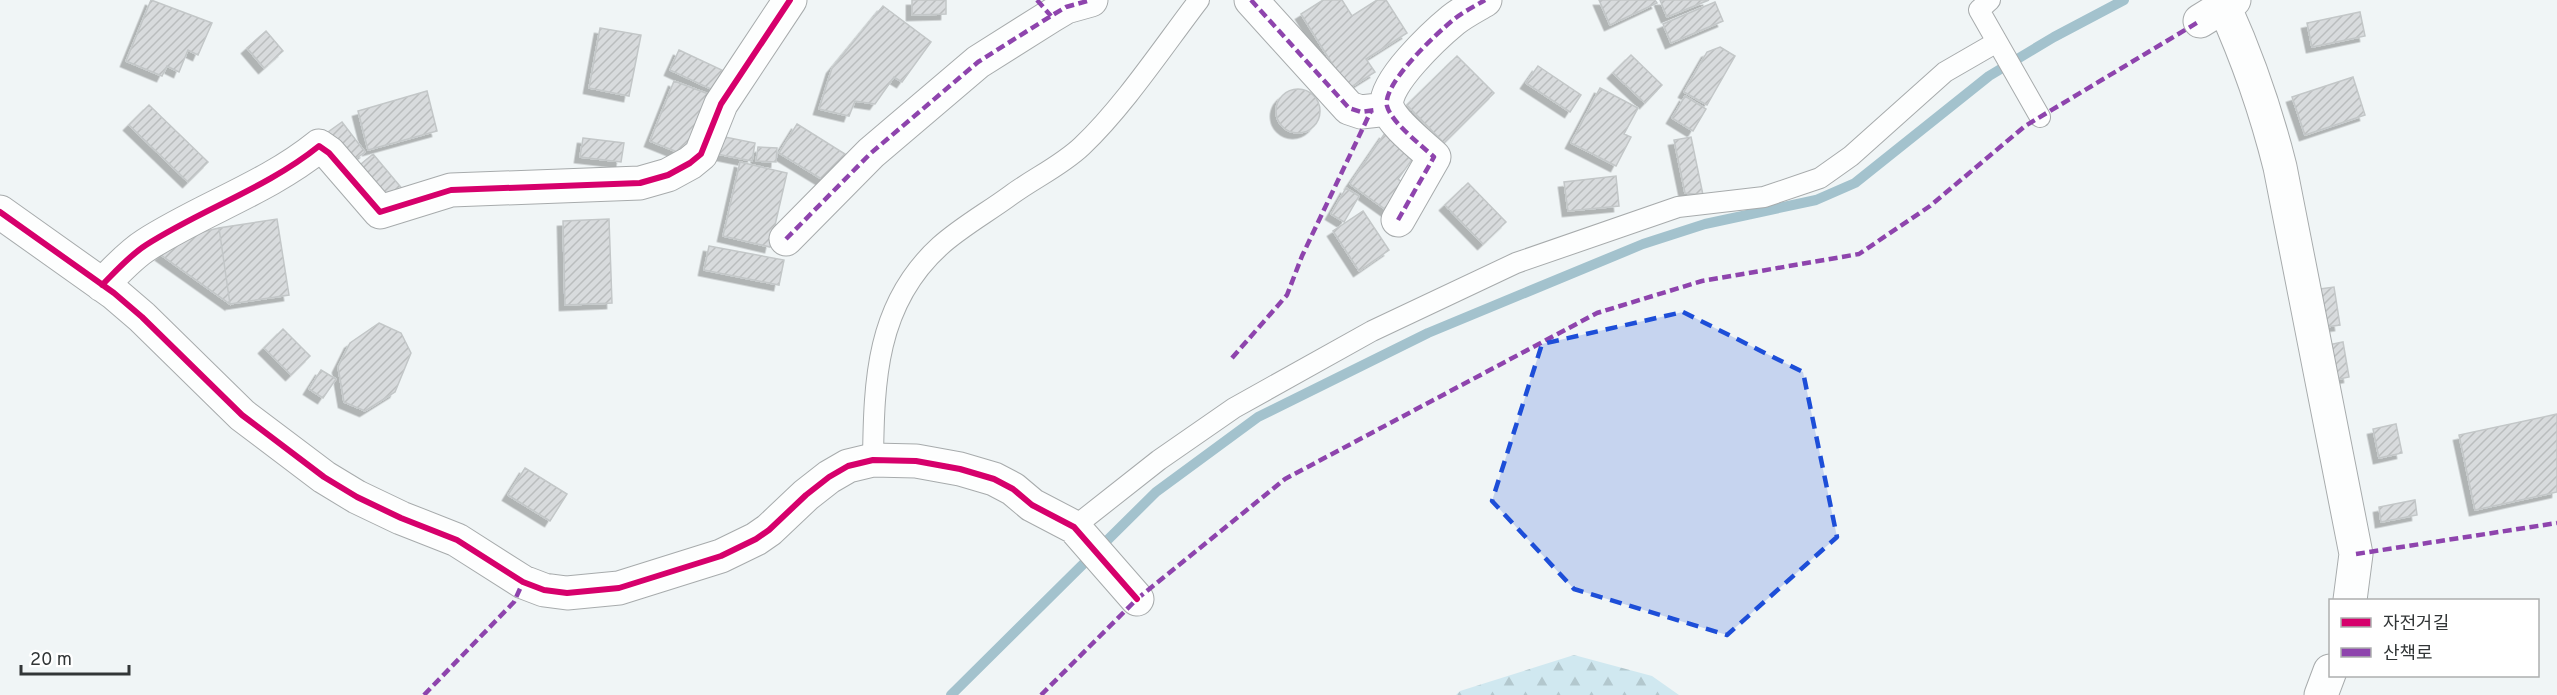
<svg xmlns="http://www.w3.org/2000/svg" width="2557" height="695" font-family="Overpass,'Noto Sans KR',sans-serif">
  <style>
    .forest { fill: url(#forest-firs) }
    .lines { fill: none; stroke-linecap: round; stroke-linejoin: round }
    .stream { stroke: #a3c2cd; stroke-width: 10 }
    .building { fill: url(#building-hatch); stroke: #c3c7c8; stroke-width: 1.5; filter: url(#shadow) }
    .service-casing { stroke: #a7abac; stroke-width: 22 }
    .minor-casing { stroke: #a7abac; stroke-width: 35 }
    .service { stroke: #fdfefe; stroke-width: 20 }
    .minor { stroke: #fdfefe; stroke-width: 33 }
    .quiet { stroke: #8e44ad; stroke-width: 4.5; stroke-dasharray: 9 4.5; stroke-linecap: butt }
    .cycleway-casing { stroke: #fff; stroke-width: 10 }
    .cycleway { stroke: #d6006c; stroke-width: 6 }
    .marked { fill: #1d4ed8; fill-opacity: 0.2; stroke: #1d4ed8; stroke-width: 4.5; stroke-dasharray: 12 8; stroke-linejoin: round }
  </style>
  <defs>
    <pattern id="forest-firs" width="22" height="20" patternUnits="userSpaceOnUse" patternTransform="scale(1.5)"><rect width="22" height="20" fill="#d0e8f0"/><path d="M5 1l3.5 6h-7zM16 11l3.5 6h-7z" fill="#b3c8ce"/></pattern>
    <pattern id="building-hatch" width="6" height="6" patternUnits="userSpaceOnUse" patternTransform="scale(1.5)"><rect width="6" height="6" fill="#d8dbdd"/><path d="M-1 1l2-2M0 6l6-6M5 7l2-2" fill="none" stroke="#babdbe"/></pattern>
    <filter id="shadow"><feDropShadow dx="-5.5" dy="5.5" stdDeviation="0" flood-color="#0004"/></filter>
  </defs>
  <rect width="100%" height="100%" fill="#f0f5f6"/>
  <!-- forest -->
  <path class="forest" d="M 1574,655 L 1652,676 L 1679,695 L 1456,695 L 1460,691 Z"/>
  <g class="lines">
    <!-- stream -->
    <path class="stream" d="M 951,695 L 1156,492 L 1258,417 L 1428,333 L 1643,244 L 1705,224 L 1816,200 L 1855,183 L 1989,76 L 2054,37 L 2124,0"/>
  </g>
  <!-- building -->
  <path class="building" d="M 151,0 L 212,23 L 198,55 L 188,50 L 179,72 L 167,66 L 162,76 L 126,61 Z
    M 912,0 L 946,0 L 946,14 L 912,15 Z
    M 1323,0 L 1342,0 L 1352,16 L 1377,0 L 1386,0 L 1407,33 L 1366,59 L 1375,72 L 1348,89 L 1301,14 Z
    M 1599,0 L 1655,0 L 1657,3 L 1610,25 Z
    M 1660,0 L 1709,0 L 1667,17 Z
    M 1715,2 L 1723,21 L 1671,43 L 1663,24 Z
    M 883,6 L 931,42 L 902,82 L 894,77 L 875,104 L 855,101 L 849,116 L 819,109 L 832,68 Z
    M 2360,12 L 2365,36 L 2312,47 L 2307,23 Z
    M 600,28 L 641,35 L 629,96 L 589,88 Z
    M 266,31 L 283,51 L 264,68 L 247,48 Z
    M 1720,47 L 1735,56 L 1707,105 L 1684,92 L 1707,52 Z
    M 679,50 L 724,71 L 715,91 L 670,70 Z
    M 1631,55 L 1662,85 L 1645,103 L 1613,73 Z
    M 1457,56 L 1494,93 L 1444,143 L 1407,105 Z
    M 1538,66 L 1581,95 L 1570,112 L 1526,83 Z
    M 2353,77 L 2365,115 L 2305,135 L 2292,97 Z
    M 674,81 L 711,95 L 687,156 L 650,141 Z
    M 1600,88 L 1638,108 L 1624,134 L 1631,137 L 1616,166 L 1571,143 Z
    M1276 111a22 22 0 1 1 44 0a22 22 0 1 1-44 0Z
    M 427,91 L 437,131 L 368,150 L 358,111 Z
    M 1685,96 L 1706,109 L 1693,131 L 1672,118 Z
    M 149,105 L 208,162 L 188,182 L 129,125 Z
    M 342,122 L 365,152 L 347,165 L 324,135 Z
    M 797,124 L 845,154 L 828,183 L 779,153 Z
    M 1385,133 L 1416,154 L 1398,179 L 1407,186 L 1389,212 L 1350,184 Z
    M 720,136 L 755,143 L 752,161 L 717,154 Z
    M 1691,137 L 1703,195 L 1685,193 L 1674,140 Z
    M 583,138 L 624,143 L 621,162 L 580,157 Z
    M 758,147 L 777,148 L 776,162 L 756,161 Z
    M 373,154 L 404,191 L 386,206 L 355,169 Z
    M 740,162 L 787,173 L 770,247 L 723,236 Z
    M 1616,176 L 1619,206 L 1568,211 L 1564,182 Z
    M 1468,183 L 1506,222 L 1483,244 L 1445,205 Z
    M 1346,188 L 1359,196 L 1344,222 L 1331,214 Z
    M 1363,211 L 1389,250 L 1359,271 L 1333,231 Z
    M 277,219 L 289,295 L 230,304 L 219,228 Z
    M 609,219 L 612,303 L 565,305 L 563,221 Z
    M 219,228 L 230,304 L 161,255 L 185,236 Z
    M 709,246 L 784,260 L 779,285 L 704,270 Z
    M 2334,287 L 2340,325 L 2319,328 L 2313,290 Z
    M 379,323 L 401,333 L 411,353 L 395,392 L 365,411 L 344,402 L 338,367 L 350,343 Z
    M 283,329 L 310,356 L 291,375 L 264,348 Z
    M 2343,342 L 2349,377 L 2329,381 L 2323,346 Z
    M 321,370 L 336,379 L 323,398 L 309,389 Z
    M 2557,414 L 2557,492 L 2475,510 L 2459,435 Z
    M 2396,424 L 2402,453 L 2379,458 L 2373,429 Z
    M 525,468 L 567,494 L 550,521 L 508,495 Z
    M 2415,500 L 2417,515 L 2381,522 L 2379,507 Z"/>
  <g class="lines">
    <!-- service casing -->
    <g class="service-casing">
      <path id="service" d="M 1990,0 L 1979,10 L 2040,117
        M 873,460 C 874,381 876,304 940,246 C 961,227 988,212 1011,195 C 1034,178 1061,166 1082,146 C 1124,106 1163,47 1199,0
        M 1074,527 L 1159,460 L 1234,408 L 1372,331 L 1516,263 L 1678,207 L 1764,197 L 1820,178 L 1851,156 L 1945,72 L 1997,42"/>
    </g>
    <!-- minor casing -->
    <g class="minor-casing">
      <path id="minor" d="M 1251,0 L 1349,108 L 1361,112 L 1388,109
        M 2224,6 C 2248,59 2266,111 2280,167 L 2356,554 L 2350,600
        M 2200,21 L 2234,0
        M 0,212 L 114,293 L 142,317 L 242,415 L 324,477 L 357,497 L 401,518 L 457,540 L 523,582 L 544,590 L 567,593 L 619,588 L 721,556 L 756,539 L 769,530 L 806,495 L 829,477 L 848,466 L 873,460 L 916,461 L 960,469 L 994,479 L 1013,489 L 1032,505 L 1074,527 L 1137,599
        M 1398,220 L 1434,157 C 1421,145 1391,122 1387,106 C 1382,84 1436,34 1453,20 C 1463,12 1475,6 1485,0
        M 786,239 L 871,153 L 978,62 L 1051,16 L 1066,7 L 1091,0
        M 102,285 C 116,271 130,255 146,245 C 202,209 267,188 319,146 L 329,153 L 380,212 L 451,190 L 640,183 L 668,175 L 690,163 L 701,154 L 721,104 L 790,0
        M 2321,695 L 2330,671"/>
    </g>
    <!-- service -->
    <use href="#service" class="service"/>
    <!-- minor -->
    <use href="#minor" class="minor"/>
    <!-- quiet -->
    <path class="quiet" d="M 1037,0 L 1051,16
      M 1251,0 L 1349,108 L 1361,112 L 1376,110
      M 1398,220 L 1434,157 C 1421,145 1391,122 1387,106 C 1382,84 1436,34 1453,20 C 1463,12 1475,6 1485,0
      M 786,239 L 871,153 L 978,62 L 1051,16 L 1066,7 L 1091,0
      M 1232,358 L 1287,295 L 1302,256 L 1371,111
      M 2356,554 L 2557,523
      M 424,695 L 514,602 L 523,582
      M 1041,695 L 1137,599 L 1285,479 L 1597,313 L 1702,281 L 1859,254 L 1930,206 L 2025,126 L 2200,21"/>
    <!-- cycleway casing -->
    <g class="cycleway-casing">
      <path id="cycleway" d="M 0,212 L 114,293 L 142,317 L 242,415 L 324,477 L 357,497 L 401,518 L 457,540 L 523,582 L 544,590 L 567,593 L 619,588 L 721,556 L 756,539 L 769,530 L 806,495 L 829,477 L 848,466 L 873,460 L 916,461 L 960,469 L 994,479 L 1013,489 L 1032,505 L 1074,527 L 1137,599
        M 102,285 C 116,271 130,255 146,245 C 202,209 267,188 319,146 L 329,153 L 380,212 L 451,190 L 640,183 L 668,175 L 690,163 L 701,154 L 721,104 L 790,0"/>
    </g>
    <!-- cycleway -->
    <use href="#cycleway" class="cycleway"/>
  </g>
  <!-- marked area -->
  <path class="marked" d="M 1683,312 L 1803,372 L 1837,537 L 1727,635 L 1574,589 L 1492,501 L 1542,344 Z"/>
  <!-- legend -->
  <rect x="2329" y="599" width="210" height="78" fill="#ffffff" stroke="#adafaf" stroke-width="1.5"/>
  <rect x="2341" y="618" width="30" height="9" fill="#d6006c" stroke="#adafaf" stroke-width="1.5"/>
  <text x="2383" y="629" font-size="18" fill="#323637">자전거길</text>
  <rect x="2341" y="648" width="30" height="9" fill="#8e44ad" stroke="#adafaf" stroke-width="1.5"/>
  <text x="2383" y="659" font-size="18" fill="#323637">산책로</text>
  <!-- scale -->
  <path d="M21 665v9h108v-9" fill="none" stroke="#323637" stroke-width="3"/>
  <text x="30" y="665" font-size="18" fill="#323637" stroke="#ffffff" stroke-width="4.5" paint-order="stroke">20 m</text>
</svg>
